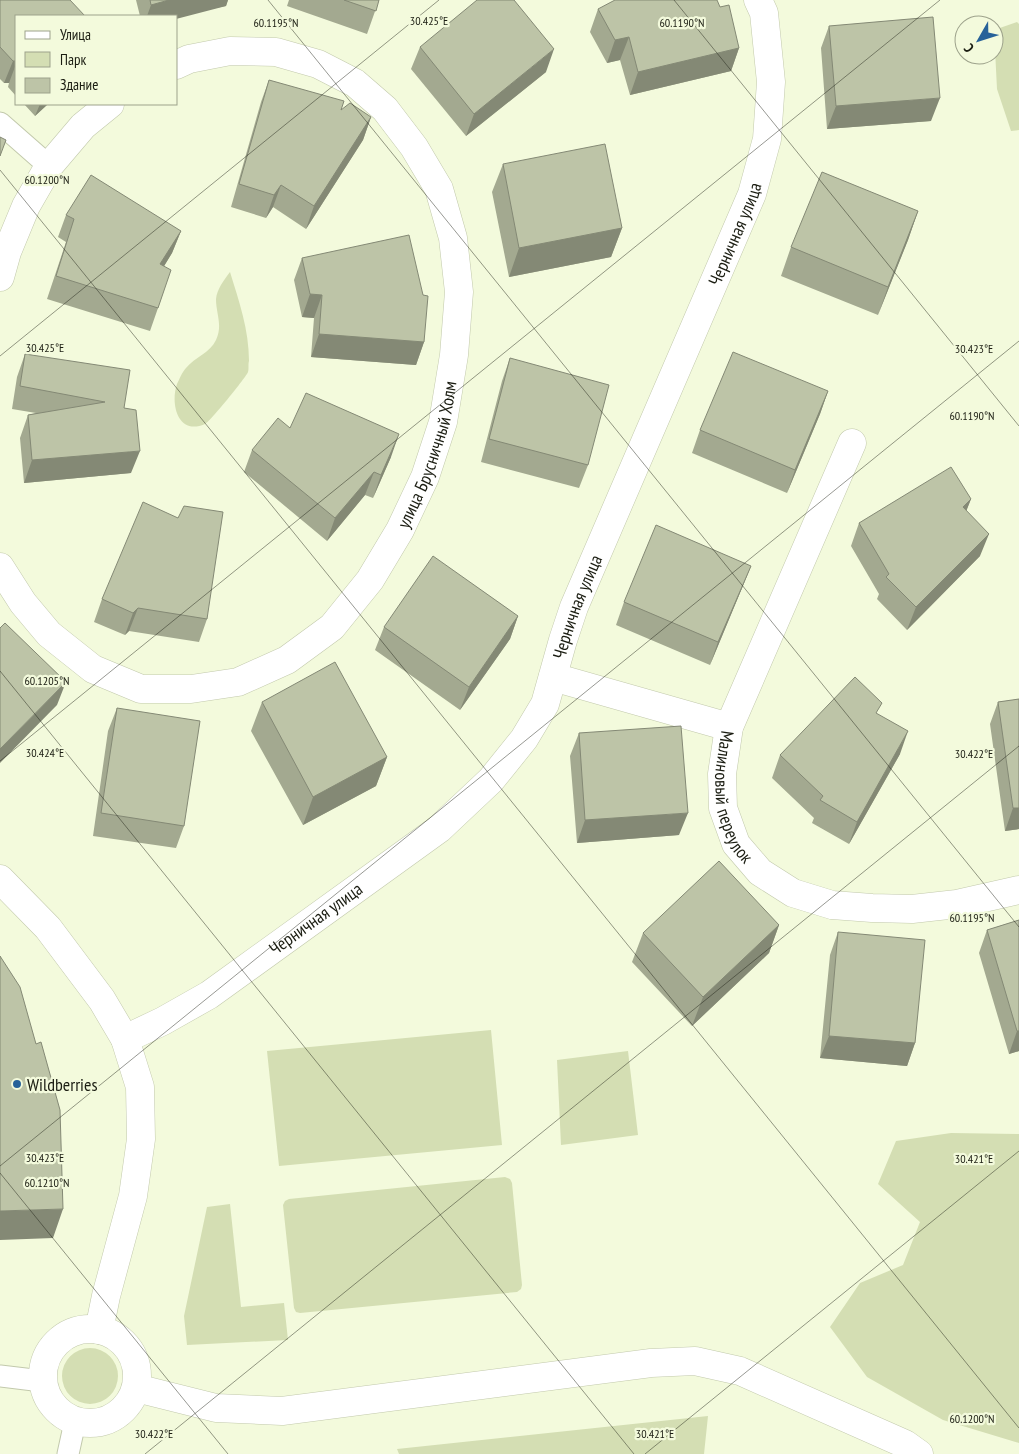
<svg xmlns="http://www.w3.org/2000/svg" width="1019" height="1454" font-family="'PT Sans Narrow',sans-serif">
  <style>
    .green { fill: #d4deb3 }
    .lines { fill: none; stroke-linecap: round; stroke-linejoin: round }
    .service-casing { stroke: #c2c9ac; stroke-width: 23 }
    .minor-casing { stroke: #c2c9ac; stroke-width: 29 }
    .service { stroke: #fff; stroke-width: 21 }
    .minor { stroke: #fff; stroke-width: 28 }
    .wall { fill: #a3a990 }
    .shaded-wall { fill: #848975 }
    .building { fill: #bdc4a7; stroke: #848975 }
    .ticks { fill: none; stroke: #1b1d12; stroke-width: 1; stroke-opacity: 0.45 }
    .poi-dot { fill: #276299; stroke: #f3fadc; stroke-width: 2 }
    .labels { text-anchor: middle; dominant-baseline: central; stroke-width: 4.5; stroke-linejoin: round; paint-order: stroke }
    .street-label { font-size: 18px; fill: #1b1d12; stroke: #f3fadc }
    .poi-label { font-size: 18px; fill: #1b1d12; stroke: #f3fadc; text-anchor: start }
    .ticks-label { font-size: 12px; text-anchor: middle; fill: #1b1d12; stroke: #f3fadc; stroke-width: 4.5; stroke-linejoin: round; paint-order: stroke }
  </style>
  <rect width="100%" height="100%" fill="#f3fadc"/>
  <!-- green -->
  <path class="green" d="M 1017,22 L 1019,24 L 1019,130 L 1011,131 L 997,89 L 994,30 Z
    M 230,272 C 239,301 249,330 249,361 C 248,364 249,369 248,372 C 247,376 209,423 205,424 C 178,436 170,404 177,384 C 179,380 182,372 186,368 C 195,357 210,353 216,340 C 223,325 216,314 216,299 C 217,289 224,280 230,272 Z
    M 491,1030 L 502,1145 L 279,1166 L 267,1051 Z
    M 628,1051 L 638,1135 L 561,1145 L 557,1060 Z
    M 951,1133 L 1019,1134 L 1019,1443 L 943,1420 L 867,1377 L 830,1327 L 860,1283 L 903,1265 L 920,1222 L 878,1184 L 896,1141 Z
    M 505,1177 L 510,1179 L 512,1183 L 522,1285 L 521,1289 L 517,1292 L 300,1313 L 296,1312 L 294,1308 L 283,1205 L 285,1201 L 289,1199 Z
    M 230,1204 L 241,1307 L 284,1303 L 288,1340 L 187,1345 L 184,1316 L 207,1207 Z
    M62 1376a28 28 0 1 1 56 0a28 28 0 1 1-56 0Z
    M 708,1416 L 704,1454 L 399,1454 L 397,1449 Z"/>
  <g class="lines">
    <!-- service casing -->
    <g class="service-casing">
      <path id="service" d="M 0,123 L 49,166
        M 0,1376 L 42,1381
        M 68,1454 L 75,1422"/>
    </g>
    <!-- minor casing -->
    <g class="minor-casing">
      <g id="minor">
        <path d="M 0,277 L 7,252 L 26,206 L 49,166 L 83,126 L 110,104"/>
        <path id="s1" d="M 852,443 L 729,727 L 722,774 L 723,808 L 736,844 L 760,872 L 793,893 L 832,905 L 872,908 L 912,909 L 957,904 L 1019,890"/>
        <path id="s2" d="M 0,567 L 23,603 L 49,634 L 93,669 L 141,689 L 191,689 L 238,682 L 287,660 L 332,627 L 370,580 L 400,530 L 425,477 L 443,422 L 454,355 L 459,292 L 453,238 L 439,189 L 414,147 L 385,109 L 355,83 L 318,64 L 276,52 L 230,51 L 189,59 L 176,65"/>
        <path d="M 553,677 L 729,727"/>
        <path d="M 0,879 L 48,928 L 102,1000 L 125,1039 L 140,1087 L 141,1139 L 133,1196 L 106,1296 L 99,1330"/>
        <path id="s3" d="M 125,1039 L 163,1021 L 209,995 L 439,829 L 491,780 L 524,739 L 545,704 L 563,640 L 574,607 L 752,194 L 767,139 L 771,82 L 764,13 L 758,0"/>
        <circle cx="90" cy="1376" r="47"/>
        <path d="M 136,1388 L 216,1408 L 282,1411 L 651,1363 L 695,1361 L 740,1371 L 905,1444 L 919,1454"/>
      </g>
    </g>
    <!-- service -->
    <use href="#service" class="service"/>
    <!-- minor -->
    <use href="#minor" class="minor"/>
  </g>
  <!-- wall -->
  <path class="wall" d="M 0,0 L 16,16 L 16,96 L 8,87 L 9,83 L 4,83 L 0,79 Z
    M 136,0 L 228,0 L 226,6 L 176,16 L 140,16 Z
    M 289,0 L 379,0 L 367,34 L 287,6 Z
    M 598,9 L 739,48 L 731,71 L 630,95 L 620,60 L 607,63 L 590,32 Z
    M 829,26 L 931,121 L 827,129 L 821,48 Z
    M 420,47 L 546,72 L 466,136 L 411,69 Z
    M 269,80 L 341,110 L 371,117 L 363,140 L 306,229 L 273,207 L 266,218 L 231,207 L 261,102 Z
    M 24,104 L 48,104 L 35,116 Z
    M 503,164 L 622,228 L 611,257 L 509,277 L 492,192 Z
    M 918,211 L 908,240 L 878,315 L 781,276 L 791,247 Z
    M 66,215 L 181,231 L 172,253 L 164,266 L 158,308 L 150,331 L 47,299 L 66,242 L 58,237 Z
    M 302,258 L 423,295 L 424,342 L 416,365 L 311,357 L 314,318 L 302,317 L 294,280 Z
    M 25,354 L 124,408 L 131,473 L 24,483 L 20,438 L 28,415 L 36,413 L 12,409 L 17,377 Z
    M 510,358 L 588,465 L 579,488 L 481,462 L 502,381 Z
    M 828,391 L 820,414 L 787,493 L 692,453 L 700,430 Z
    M 290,428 L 391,457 L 373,498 L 365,495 L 327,541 L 244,472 L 252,450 Z
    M 971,499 L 966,511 L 980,556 L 907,630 L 877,599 L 879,594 L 851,546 L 859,523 Z
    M 178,518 L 207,619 L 199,642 L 129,631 L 125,635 L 94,622 L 102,599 Z
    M 751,566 L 742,588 L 710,665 L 616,625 L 624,602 Z
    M 518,616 L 510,639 L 460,710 L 375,650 L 384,627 Z
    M 1019,699 L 1019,829 L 1005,831 L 990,724 L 998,702 Z
    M 262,702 L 387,757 L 376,786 L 303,825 L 251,731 Z
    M 117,708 L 184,826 L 176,848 L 93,836 L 108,731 Z
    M 878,714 L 900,754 L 849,844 L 812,823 L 814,818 L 772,778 L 780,755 Z
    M 579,733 L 679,835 L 577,843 L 570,756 Z
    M 1019,920 L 1019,1051 L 1009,1054 L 979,953 L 987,930 Z
    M 779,925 L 769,953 L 692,1026 L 632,962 L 643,933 Z
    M 838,932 L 915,1043 L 907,1066 L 820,1058 L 830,955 Z"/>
  <!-- shaded-wall -->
  <path class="shaded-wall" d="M 169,0 L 228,0 L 226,6 L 176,19 L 176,16 L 147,16 L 151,5 Z
    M 629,37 L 620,60 L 607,63 L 615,40 Z
    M 739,48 L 731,71 L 630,95 L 638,72 Z
    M 554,49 L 546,72 L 466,136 L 474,114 Z
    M 13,61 L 16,61 L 16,64 L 9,83 L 4,83 Z
    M 940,98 L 931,121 L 827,129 L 836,106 Z
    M 40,104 L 48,104 L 35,116 Z
    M 371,117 L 363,140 L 306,229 L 314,206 Z
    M 281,185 L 273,207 L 266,218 L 274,195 Z
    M 918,211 L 908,240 L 878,315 L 888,287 Z
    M 622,228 L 611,257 L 509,277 L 519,248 Z
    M 181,231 L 172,253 L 152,286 L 160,264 Z
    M 310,294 L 322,295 L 314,318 L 302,317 Z
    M 319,334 L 424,342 L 416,365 L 311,357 Z
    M 828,391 L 820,414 L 787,493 L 795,470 Z
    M 399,434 L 391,457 L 373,498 L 381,475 Z
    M 140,451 L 131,473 L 24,483 L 32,460 Z
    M 374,472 L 365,495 L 327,541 L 335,518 Z
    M 971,499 L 962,522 L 963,507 Z
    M 989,534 L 980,556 L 907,630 L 916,607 Z
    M 751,566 L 742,588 L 710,665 L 718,642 Z
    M 138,608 L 129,631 L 125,635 L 133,613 Z
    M 518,616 L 510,639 L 460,710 L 469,687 Z
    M 66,682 L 57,705 L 0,763 L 0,749 Z
    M 908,731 L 900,754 L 849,844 L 857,822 Z
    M 387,757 L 376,786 L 303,825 L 313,797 Z
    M 1013,808 L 1019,808 L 1019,829 L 1005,831 Z
    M 688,813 L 679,835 L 577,843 L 585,820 Z
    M 779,925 L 769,953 L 692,1026 L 703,997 Z
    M 1017,1031 L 1019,1031 L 1019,1051 L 1009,1054 Z
    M 829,1036 L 915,1043 L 907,1066 L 820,1058 Z
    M 63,1209 L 53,1238 L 0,1240 L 0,1211 Z"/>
  <!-- building -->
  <path class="building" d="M 0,0 L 70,0 L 85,16 L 16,16 L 16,61 L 13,61 L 0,47 Z
    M 150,0 L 169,0 L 151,5 Z
    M 344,0 L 379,0 L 376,11 Z
    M 477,0 L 514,0 L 554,49 L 474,114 L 420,47 Z
    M 615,0 L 717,0 L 720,7 L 729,5 L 739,48 L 638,72 L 629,37 L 615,40 L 598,9 Z
    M 933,17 L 940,98 L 836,106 L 829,26 Z
    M 269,80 L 344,101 L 341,110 L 350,103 L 371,117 L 314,206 L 281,185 L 274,195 L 239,184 Z
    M 0,137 L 6,140 L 0,156 Z
    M 605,144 L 622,228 L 519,248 L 503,164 Z
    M 822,172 L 918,211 L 888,287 L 791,247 Z
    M 91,175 L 181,231 L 160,264 L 171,270 L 158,308 L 56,276 L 74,219 L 66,215 Z
    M 409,235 L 423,295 L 428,296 L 424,342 L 319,334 L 322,295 L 310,294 L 302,258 Z
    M 733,352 L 828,391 L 795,470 L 700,430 Z
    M 25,354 L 130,370 L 124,408 L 136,410 L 140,451 L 32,460 L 28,415 L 105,402 L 20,386 Z
    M 510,358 L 609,385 L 588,465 L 489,439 Z
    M 306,393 L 399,434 L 381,475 L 374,472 L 335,518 L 252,450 L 278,418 L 290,428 Z
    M 951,467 L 971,499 L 963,507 L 989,534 L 916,607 L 886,577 L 889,574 L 859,523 Z
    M 143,502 L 178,518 L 184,506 L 223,512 L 207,619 L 138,608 L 133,613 L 102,599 Z
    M 656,525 L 751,566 L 718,642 L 624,602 Z
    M 433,556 L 518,616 L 469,687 L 384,627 Z
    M 5,623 L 66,682 L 0,749 L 0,628 Z
    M 335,662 L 387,757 L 313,797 L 262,702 Z
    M 855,677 L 882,703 L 876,713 L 908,731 L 857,822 L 820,800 L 823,796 L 780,755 Z
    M 1019,699 L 1019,808 L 1013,808 L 998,702 Z
    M 117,708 L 200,721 L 184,826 L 101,813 Z
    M 681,726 L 688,813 L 585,820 L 579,733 Z
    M 719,861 L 779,925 L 703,997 L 643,933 Z
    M 1019,920 L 1019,1031 L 1017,1031 L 987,930 Z
    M 838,932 L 925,940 L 915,1043 L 829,1036 Z
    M 0,956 L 20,987 L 36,1044 L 41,1042 L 60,1110 L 63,1209 L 0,1211 Z"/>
  <!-- ticks -->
  <path class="ticks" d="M 268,0 L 1019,927M 674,0 L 1019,426M 0,170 L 1019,1428M 0,356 L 439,0M 0,671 L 634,1454M 0,761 L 940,0M 0,1166 L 1019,341M 0,1173 L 228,1454M 145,1454 L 1019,746M 645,1454 L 1019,1151"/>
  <!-- markers -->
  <circle class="poi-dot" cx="17" cy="1084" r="5"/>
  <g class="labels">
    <!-- street labels -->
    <g class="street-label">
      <text stroke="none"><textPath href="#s3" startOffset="1051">Черничная улица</textPath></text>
      <text stroke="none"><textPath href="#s2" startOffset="598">улица Брусничный Холм</textPath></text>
      <text stroke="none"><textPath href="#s3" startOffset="646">Черничная улица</textPath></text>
      <text stroke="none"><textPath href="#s1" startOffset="382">Малиновый переулок</textPath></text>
      <text stroke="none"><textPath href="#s3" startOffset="226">Черничная улица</textPath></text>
    </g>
    <!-- poi labels -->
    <g class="poi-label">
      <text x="27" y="1084">Wildberries</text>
    </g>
  </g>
  <g class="ticks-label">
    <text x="429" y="25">30.425°E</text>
    <text x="276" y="27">60.1195°N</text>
    <text x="682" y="27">60.1190°N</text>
    <text x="47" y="184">60.1200°N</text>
    <text x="45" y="352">30.425°E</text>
    <text x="974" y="353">30.423°E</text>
    <text x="972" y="420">60.1190°N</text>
    <text x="47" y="685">60.1205°N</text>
    <text x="45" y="757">30.424°E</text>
    <text x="974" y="758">30.422°E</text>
    <text x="972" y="922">60.1195°N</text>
    <text x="45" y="1162">30.423°E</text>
    <text x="974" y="1163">30.421°E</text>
    <text x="47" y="1187">60.1210°N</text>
    <text x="972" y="1423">60.1200°N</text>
    <text x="154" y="1438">30.422°E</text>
    <text x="655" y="1438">30.421°E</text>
  </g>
  <!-- legend -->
  <rect x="15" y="15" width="162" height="90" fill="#f3fadc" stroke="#9da28b"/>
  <rect x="25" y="31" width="25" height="8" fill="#ffffff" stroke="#9da28b"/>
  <text x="60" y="40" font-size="15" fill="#1b1d12">Улица</text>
  <rect x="25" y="52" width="25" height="15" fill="#d4deb3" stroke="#9da28b"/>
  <text x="60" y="65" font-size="15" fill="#1b1d12">Парк</text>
  <rect x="25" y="78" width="25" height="15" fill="#bdc4a7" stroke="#9da28b"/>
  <text x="60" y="90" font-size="15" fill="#1b1d12">Здание</text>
  <!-- north arrow -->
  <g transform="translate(979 40) rotate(231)"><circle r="24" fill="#f3fadc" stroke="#9da28b"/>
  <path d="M0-4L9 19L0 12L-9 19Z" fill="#276299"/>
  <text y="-8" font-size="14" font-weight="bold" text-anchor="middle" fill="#1b1d12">С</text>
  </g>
</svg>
